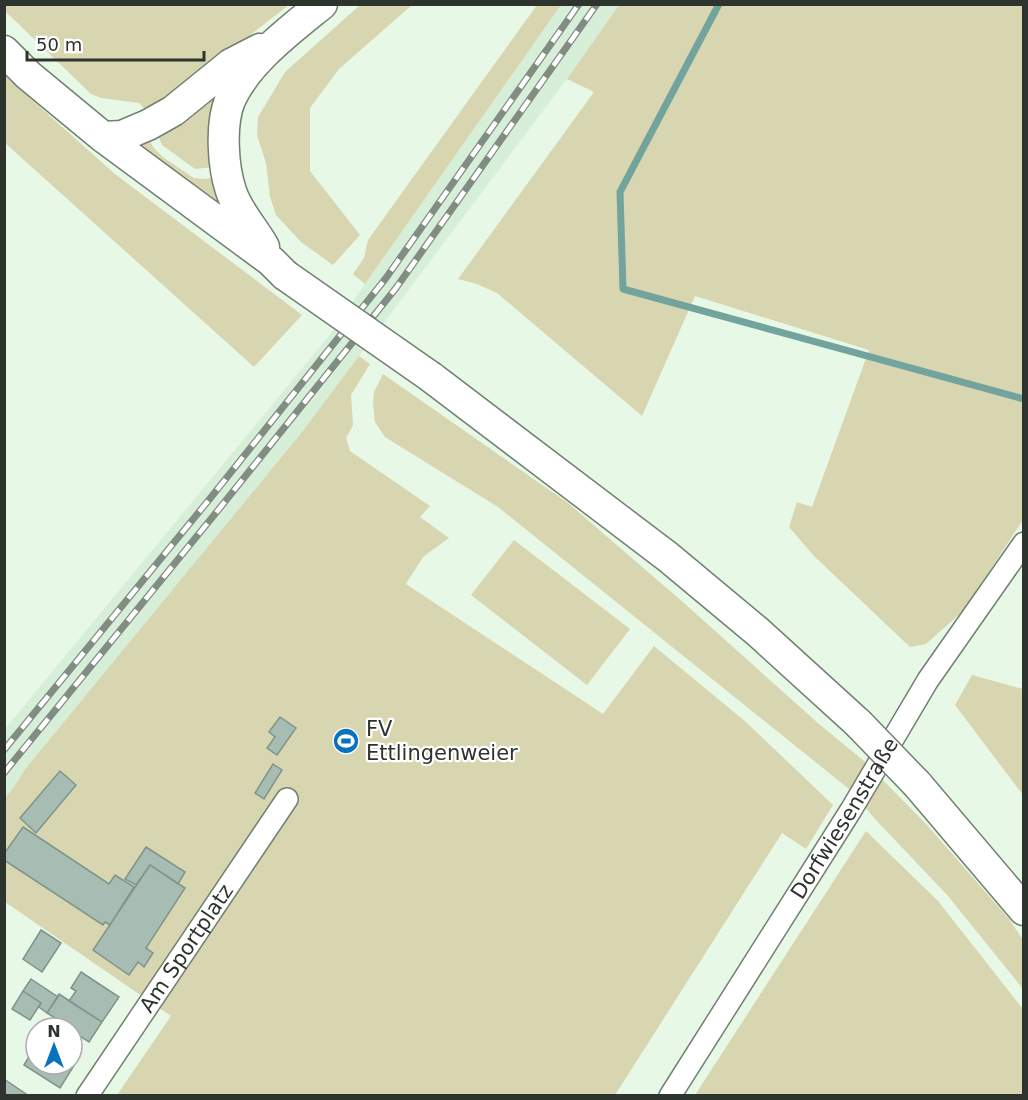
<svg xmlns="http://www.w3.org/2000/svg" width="1028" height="1100" font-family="'DejaVu Sans',sans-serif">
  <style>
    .built { fill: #d7eed8 }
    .green { fill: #d8d6b0 }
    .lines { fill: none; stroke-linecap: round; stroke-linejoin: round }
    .stream { stroke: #73a39d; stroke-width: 7 }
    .building { fill: #a7bdb3; stroke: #7e948a; stroke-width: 1.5 }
    .street-casing { stroke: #718071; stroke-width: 24 }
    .secondary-casing { stroke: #718071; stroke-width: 33 }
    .street { stroke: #fff; stroke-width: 21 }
    .secondary { stroke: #fff; stroke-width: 30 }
    .rail-casing { stroke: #828d82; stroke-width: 7 }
    .rail { stroke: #fff; stroke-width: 4.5; stroke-dasharray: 14; stroke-linecap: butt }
    .secondary-bridge-casing { stroke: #718071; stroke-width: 33; stroke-linecap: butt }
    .secondary-bridge { stroke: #fff; stroke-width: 30 }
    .labels { text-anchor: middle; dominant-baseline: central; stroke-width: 4.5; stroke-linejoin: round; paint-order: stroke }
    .poi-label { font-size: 21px; fill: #2d332d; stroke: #fff; text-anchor: start }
    .street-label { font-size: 21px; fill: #2d332d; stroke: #fff }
  </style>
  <rect width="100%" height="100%" fill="#e7f8e7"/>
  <!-- built -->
  <path class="built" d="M 561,5 L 619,5 L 567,79 L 302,432 L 26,768 L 13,788 L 5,798 L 5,729 L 328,337 Z"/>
  <!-- green -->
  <path class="green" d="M 4,5 L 289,5 L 149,113 L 139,103 L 101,98 L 91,94 L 5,11 Z
    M 360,5 L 412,5 L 339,69 L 310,108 L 310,171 L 360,235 L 333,265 L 301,242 L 276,215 L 270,197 L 266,163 L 257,135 L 258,117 L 285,72 Z
    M 537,5 L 561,5 L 365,284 L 353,274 L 364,258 L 368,240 Z
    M 619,5 L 1023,5 L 1023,520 L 963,611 L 926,644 L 910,647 L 814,556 L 789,527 L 797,502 L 812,507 L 869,350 L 695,296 L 642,416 L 497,293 L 477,284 L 458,279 L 594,92 L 567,79 Z
    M 226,75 L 214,167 L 195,169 L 162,145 L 156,130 Z
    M 5,76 L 115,174 L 302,315 L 254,367 L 5,143 Z
    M 147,135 L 153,147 L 164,158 L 194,178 L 206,179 L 216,177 L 227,211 L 130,143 Z
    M 359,356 L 370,364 L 351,395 L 353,425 L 346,438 L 350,451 L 430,506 L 420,517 L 449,538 L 423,557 L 406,584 L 603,714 L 654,646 L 746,722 L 833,805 L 806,849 L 782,833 L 615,1095 L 117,1095 L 171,1016 L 5,902 L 5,798 L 13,788 L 26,768 L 302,432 Z
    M 383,374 L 568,503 L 684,603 L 819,724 L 864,761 L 927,825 L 1009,919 L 1023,940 L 1023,989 L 948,896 L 876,820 L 849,789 L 498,507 L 385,437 L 375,422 L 373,405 L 374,392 Z
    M 514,540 L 630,629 L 587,685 L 471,595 Z
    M 972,675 L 1023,689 L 1023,795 L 955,705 Z
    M 866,831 L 938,901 L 1023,1009 L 1023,1095 L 695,1095 Z"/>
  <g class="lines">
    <!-- stream -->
    <path class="stream" d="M 719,4 L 620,192 L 623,289 L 1024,399"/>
  </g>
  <!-- building -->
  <path class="building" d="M 280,717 L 296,728 L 277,755 L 267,748 L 275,737 L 269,732 Z
    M 273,764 L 282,770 L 264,799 L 255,793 Z
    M 60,771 L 76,785 L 36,833 L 20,818 Z
    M 23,827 L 109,884 L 115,875 L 134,887 L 110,925 L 105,922 L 103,925 L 4,860 L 4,854 Z
    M 146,847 L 185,872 L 178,884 L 150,865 L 136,885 L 125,879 Z
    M 150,865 L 185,888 L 146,948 L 153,953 L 144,967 L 138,962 L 129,975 L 93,950 Z
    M 41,930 L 61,943 L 42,972 L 23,959 Z
    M 81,972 L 119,997 L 102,1022 L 69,1001 L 76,991 L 71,988 Z
    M 31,979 L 58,997 L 47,1013 L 39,1007 L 41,1003 L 23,991 Z
    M 23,991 L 41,1003 L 30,1020 L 12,1009 Z
    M 59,994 L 102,1022 L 89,1042 L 72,1031 L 72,1028 L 67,1028 L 68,1026 L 47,1013 Z
    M 36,1045 L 36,1064 L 72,1064 L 72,1063 L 75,1064 L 60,1088 L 24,1065 Z
    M 4,1079 L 29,1096 L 4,1096 Z"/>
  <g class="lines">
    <!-- street casing -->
    <g class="street-casing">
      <g id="street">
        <path id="s1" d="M 87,1096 L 287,799"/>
        <path id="s2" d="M 670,1096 L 851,810 L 928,680 L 1024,543"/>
      </g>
    </g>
    <!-- secondary casing -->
    <g class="secondary-casing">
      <path id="secondary" d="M 4,51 L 28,75 L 103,137 L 271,261 L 285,275
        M 103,137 L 122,136 L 148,125 L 173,111 L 231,64 L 260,49
        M 264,247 C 253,227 238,213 231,191 C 223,167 220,125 230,100 C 247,62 290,30 322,4
        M 431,377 L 668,557 L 758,632 L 858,723
        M 917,784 L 1024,910"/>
    </g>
    <!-- street -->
    <use href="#street" class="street"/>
    <!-- secondary -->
    <use href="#secondary" class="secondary"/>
    <!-- rail casing -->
    <g class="rail-casing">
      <path id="rail" d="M 4,750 L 208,501 L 386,278 L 579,4
        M 4,773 L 219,509 L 396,288 L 597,4"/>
    </g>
    <!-- rail -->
    <use href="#rail" class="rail"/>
    <!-- secondary-bridge casing -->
    <g class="secondary-bridge-casing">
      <path id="secondary-bridge" d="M 285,275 L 431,377
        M 858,723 L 917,784"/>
    </g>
    <!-- secondary-bridge -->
    <use href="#secondary-bridge" class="secondary-bridge"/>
  </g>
  <!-- icons -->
  <defs>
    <g id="stadium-disc" transform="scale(1.35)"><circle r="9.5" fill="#0772bd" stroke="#fff"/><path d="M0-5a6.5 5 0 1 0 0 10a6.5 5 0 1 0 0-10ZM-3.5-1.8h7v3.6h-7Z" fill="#fff"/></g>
  </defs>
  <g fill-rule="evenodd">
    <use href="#stadium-disc" x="346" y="741"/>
  </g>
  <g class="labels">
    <!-- poi labels -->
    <g class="poi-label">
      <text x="366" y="729">FV<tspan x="366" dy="24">Ettlingenweier</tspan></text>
    </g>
    <!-- street labels -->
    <g class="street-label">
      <text stroke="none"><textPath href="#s2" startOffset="328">Dorfwiesenstraße</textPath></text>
      <text stroke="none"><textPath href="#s1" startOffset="178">Am Sportplatz</textPath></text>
    </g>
  </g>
  <!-- border -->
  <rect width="1028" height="1100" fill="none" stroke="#2d332d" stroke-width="12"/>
  <!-- north arrow -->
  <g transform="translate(54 1046)"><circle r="28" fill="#ffffff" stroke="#abadab" stroke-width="1.5"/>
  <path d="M0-4.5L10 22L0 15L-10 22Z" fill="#0772bd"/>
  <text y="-9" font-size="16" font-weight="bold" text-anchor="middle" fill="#2d332d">N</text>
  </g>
  <!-- scale -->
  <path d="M27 51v9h177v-9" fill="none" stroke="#2d332d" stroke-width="3"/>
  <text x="36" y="51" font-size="18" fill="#2d332d" stroke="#ffffff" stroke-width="4.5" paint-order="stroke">50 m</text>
</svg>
